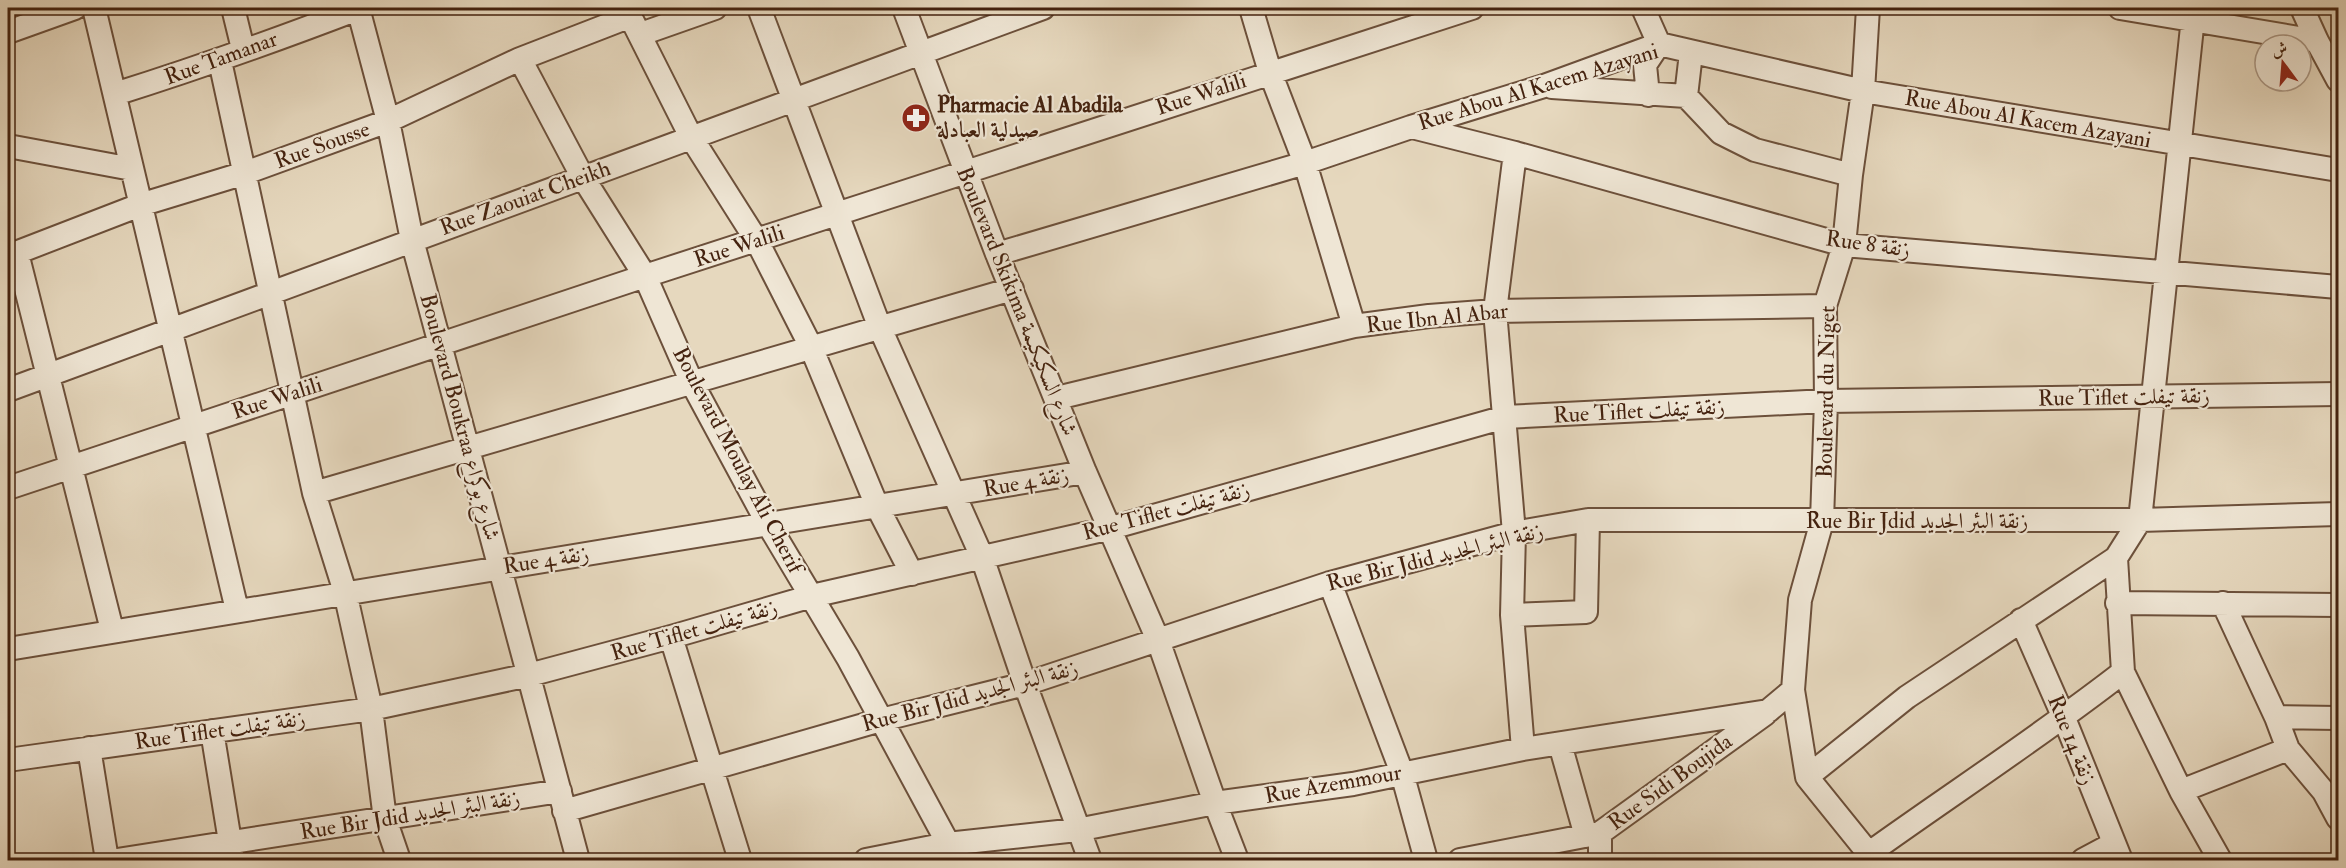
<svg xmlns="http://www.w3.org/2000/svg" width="2346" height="868" font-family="'IM FELL Double Pica',Amiri,serif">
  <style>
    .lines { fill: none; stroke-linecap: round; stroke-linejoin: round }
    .minor-casing { stroke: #6c503b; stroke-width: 26 }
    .minor { stroke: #efe6d5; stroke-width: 22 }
    .labels { text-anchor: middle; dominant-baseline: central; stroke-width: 4.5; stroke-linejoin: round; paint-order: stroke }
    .street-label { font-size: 22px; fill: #44220f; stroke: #efe6d5 }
    .poi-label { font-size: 22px; font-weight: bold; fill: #44220f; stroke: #efe6d5; text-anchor: start }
  </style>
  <rect width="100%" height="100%" fill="#e6d8be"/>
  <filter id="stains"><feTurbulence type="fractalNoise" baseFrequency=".00333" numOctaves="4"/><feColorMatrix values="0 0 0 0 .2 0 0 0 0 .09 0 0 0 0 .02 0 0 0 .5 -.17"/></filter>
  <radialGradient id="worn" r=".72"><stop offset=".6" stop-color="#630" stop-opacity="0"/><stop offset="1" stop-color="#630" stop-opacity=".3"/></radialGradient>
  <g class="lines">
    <!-- minor casing -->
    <g class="minor-casing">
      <path id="minor" d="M 94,8 L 237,610
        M 233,8 L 243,49
        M 358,8 L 388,121 L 412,240 L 578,860
        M 626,8 L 691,137 L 757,241 L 811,347 L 877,506 L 912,574
        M 759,8 L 880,328 L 982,557 L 1025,684 L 1090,860
        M 904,8 L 997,254 L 1085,472 L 1158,640 L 1215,803 L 1237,860
        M 1251,8 L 1270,72 L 1305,163 L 1354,326
        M 1643,8 L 1659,44
        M 1868,8 L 1863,91 L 1851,175 L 1844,245 L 1825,306 L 1826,401 L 1822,521 L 1800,600 L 1793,690 L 1807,777 L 1874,860
        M 2120,8 L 2317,41
        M 2194,8 L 2140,520 L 2116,558 L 2123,672 L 2181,791 L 2220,860
        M 2302,8 L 2317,41 L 2338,80
        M 8,32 L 75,8
        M 641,34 L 715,8
        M 520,59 L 582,176 L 645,276 L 692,383 L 768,524 L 848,658 L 957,860
        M 220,61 L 314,493 L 345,592 L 371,709 L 385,819 L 399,860
        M 1552,87 L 1686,96 L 1721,133 L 1755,150 L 1851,175
        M 115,94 C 198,68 279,39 360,8
        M 1648,95 L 1645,65 L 1659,44
        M 1686,96 L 1691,53
        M 1412,127 L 1515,153 L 1844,245 L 2338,287
        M 8,146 L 132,169
        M 1515,153 L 1495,311 L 1514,533 L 1512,615 L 1523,749
        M 17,253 L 112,630
        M 997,254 L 1305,163 L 1411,127 L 1544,86 L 1659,44 L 1863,91 L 2338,170
        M 8,256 L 140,205 L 245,173 L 388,121 L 520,59 L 631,16
        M 8,390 L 1043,8
        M 1057,398 L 1354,326 L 1429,316 L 1495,311 L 1825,306
        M 8,488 L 645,276 L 1472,8
        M 314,493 L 1012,289
        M 1330,583 L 1402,773 L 1426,860
        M 2117,603 L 2338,605
        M 2223,603 L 2276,717 L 2288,749 L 2324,792 L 2338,818
        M 1512,615 L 1586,612 L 1588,520
        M 2021,620 L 2064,718 L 2121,860
        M 671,637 L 740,860
        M 8,649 L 1085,472
        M 2276,717 L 2338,718
        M 212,731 L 233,860
        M 1560,744 L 1586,836
        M 89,748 L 107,860
        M 8,760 L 371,709 L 529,675 L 671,637 L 812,596 L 1111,528 L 1505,417 L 1826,401 L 2338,394
        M 1807,777 L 1907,697 L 2116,558
        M 2181,791 L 2288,749
        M 564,811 L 881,720 L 1025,684 L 1330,583 L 1514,533 L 1588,520 L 2140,520 L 2338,514
        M 1600,833 L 1600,860
        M 1868,854 C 1953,793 2041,736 2123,672
        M 117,860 L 560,791
        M 866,860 L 947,844 L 1077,830 L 1215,803 L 1353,784 L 1523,749 L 1768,711 L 1793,690
        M 1460,860 L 1600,833 L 1765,714
        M 2083,860 L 2113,844"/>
    </g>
    <!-- minor -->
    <use href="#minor" class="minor"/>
  </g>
  <!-- icons -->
  <defs>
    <g id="pharmacy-disc" transform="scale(1.5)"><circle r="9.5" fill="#8f2418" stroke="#efe6d5"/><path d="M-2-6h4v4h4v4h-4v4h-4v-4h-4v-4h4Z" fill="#fff"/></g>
  </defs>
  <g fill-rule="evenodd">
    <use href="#pharmacy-disc" x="916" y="118"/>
  </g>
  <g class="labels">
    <!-- street labels -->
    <g class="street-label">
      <text transform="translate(221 58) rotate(-20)">Rue Tamanar</text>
      <text transform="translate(1538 87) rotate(-17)">Rue Abou Al Kacem Azayani</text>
      <text transform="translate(1201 94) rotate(-18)">Rue Walili</text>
      <text transform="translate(2028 119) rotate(10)">Rue Abou Al Kacem Azayani</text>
      <text transform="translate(322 145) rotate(-20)">Rue Sousse</text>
      <text transform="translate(525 198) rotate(-20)">Rue Zaouiat Cheikh</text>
      <text transform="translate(1868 244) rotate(8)">Rue 8 زنقة</text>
      <text transform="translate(739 246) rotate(-18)">Rue Walili</text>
      <text transform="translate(1017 301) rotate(68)">Boulevard Skikima شارع السكيكيمة</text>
      <text transform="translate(1437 318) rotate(-6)">Rue Ibn Al Abar</text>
      <text transform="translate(1826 392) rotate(-89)">Boulevard du Niget</text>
      <text transform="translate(2124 397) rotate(-1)">Rue Tiflet زنقة تيفلت</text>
      <text transform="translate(277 398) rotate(-18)">Rue Walili</text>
      <text transform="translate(1639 411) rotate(-3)">Rue Tiflet زنقة تيفلت</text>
      <text transform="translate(460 417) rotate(75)">Boulevard Boukraa شارع بوكراع</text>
      <text transform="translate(738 460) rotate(62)">Boulevard Moulay Ali Cherif</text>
      <text transform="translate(1026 482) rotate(-10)">Rue 4 زنقة</text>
      <text transform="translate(1166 511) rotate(-15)">Rue Tiflet زنقة تيفلت</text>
      <text x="1917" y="521">Rue Bir Jdid زنقة البئر الجديد</text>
      <text transform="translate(1435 557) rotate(-14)">Rue Bir Jdid زنقة البئر الجديد</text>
      <text transform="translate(546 560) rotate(-9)">Rue 4 زنقة</text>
      <text transform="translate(694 630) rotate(-16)">Rue Tiflet زنقة تيفلت</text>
      <text transform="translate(970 696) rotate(-15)">Rue Bir Jdid زنقة البئر الجديد</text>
      <text transform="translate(220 730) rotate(-8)">Rue Tiflet زنقة تيفلت</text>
      <text transform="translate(2072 740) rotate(68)">Rue 14 زنقة</text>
      <text transform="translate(1670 782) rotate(-36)">Rue Sidi Boujida</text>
      <text transform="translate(1333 784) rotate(-10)">Rue Azemmour</text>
      <text transform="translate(410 815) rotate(-9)">Rue Bir Jdid زنقة البئر الجديد</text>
    </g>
    <!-- poi labels -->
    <g class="poi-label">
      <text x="937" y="105">Pharmacie Al Abadila<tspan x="937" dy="25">صيدلية العبادلة</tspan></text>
    </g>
  </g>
  <!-- margin -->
  <rect width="2346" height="868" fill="none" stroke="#e6d8be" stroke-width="30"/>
  <rect x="9" y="9" width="2328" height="850" fill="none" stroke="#44220f" stroke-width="3"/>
  <rect x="15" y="15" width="2316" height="838" fill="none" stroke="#44220f" stroke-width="1.5"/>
  <!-- north arrow -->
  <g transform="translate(2283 63) rotate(344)"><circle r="28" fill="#efe6d5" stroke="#ab9886" stroke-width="1.5"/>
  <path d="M0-4.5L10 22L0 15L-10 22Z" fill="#8f2418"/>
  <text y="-9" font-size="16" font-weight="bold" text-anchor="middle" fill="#44220f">ش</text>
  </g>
  <rect width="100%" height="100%" filter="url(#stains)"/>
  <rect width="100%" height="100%" fill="url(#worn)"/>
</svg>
